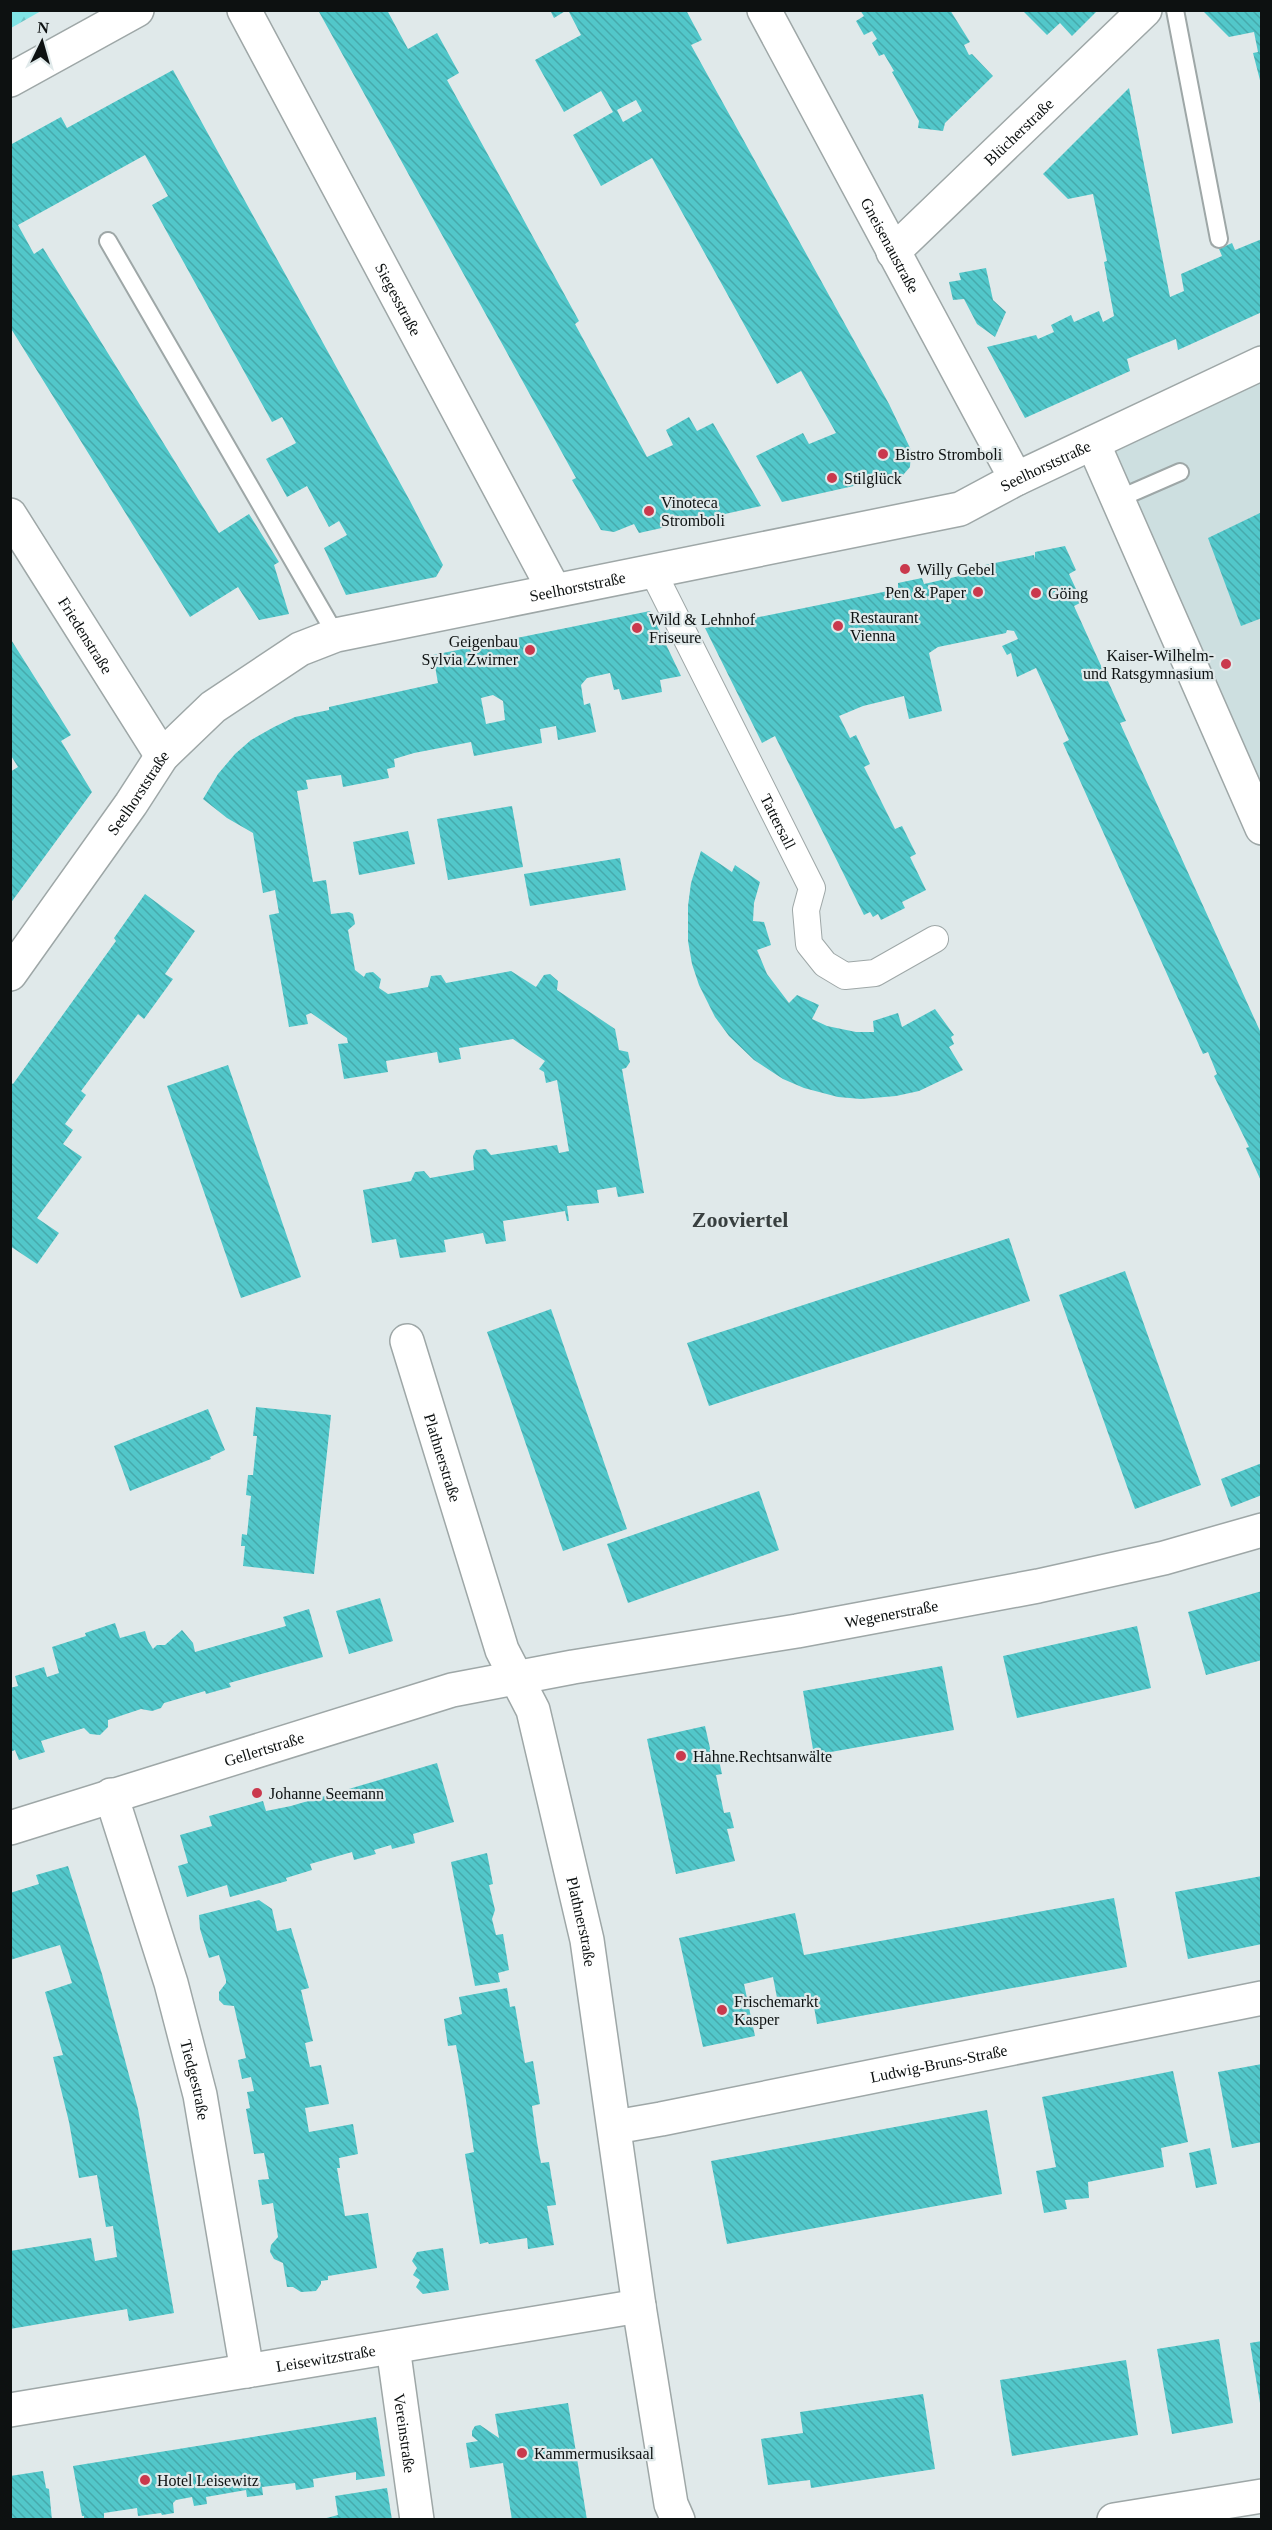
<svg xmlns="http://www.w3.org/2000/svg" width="1272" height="2530" font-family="Georgia,serif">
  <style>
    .built { fill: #cddfe0 }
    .forest { fill: url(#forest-firs) }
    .building { fill: url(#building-back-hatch); fill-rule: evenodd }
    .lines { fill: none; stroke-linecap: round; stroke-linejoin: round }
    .service-casing { stroke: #9ea7a7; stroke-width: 20 }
    .pedestrian-casing { stroke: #9ea7a7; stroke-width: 28 }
    .minor-casing { stroke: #9ea7a7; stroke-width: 36 }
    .tertiary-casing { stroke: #9ea7a7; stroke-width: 36 }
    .service { stroke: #fff; stroke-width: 16 }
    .pedestrian { stroke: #fff; stroke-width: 26 }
    .minor { stroke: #fff; stroke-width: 33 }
    .tertiary { stroke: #fff; stroke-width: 33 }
    .poi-dot { fill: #ca394d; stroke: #e0e9ea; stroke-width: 2 }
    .labels { text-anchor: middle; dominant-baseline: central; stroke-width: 4.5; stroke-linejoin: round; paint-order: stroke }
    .street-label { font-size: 16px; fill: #0d1111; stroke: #e0e9ea }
    .poi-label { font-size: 16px; fill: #0d1111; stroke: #e0e9ea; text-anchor: start }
    .district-label { font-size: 22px; font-weight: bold; fill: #383f3f; stroke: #e0e9ea }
  </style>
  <defs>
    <pattern id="forest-firs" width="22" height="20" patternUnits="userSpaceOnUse" patternTransform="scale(1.5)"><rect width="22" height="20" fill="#81e4e6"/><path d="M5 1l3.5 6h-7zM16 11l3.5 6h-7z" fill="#6ec3c4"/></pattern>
    <pattern id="building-back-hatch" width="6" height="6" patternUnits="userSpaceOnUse" patternTransform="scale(1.5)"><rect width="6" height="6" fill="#52c7ca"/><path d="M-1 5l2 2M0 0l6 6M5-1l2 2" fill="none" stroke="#46aaac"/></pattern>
  </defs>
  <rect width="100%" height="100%" fill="#e0e9ea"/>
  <!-- built -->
  <path class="built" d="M 1261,363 L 1261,828 L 1093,443 Z"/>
  <!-- forest -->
  <path class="forest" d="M 11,10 L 41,10 L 41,11 L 11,28 Z"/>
  <!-- building -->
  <path class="building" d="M 318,10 L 387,10 L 408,49 L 437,33 L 459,73 L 447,80 L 579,321 L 575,324 L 647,457 L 673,445 L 666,430 L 689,417 L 697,431 L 713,423 L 761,506 L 639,533 L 634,524 L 614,532 L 601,530 L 572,480 L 576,478 Z
    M 550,10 L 567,10 L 554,18 Z
    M 568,10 L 686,10 L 702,40 L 691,45 L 889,404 L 911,450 L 910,467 L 903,475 L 782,502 L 756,456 L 803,433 L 809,444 L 836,433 L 801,371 L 777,384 L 652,158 L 601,186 L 573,135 L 613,112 L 601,91 L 564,112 L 535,60 L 581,35 ZM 636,100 L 642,111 L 623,122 L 617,110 Z
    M 860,10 L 950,10 L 970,42 L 964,45 L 969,55 L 972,54 L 993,76 L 945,123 L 943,131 L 918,128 L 919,121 L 892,72 L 894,71 L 884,54 L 879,56 L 872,43 L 877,39 L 872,31 L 864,35 L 856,21 L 864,16 Z
    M 1026,10 L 1098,10 L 1072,36 L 1060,23 L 1047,35 L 1024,12 Z
    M 1206,10 L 1262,10 L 1262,88 L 1253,53 L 1258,52 L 1254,32 L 1229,37 L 1204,12 Z
    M 173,70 L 410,501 L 443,565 L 436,577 L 346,595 L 324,548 L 347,535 L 339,521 L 329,527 L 307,486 L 287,497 L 266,459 L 296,443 L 282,417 L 272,422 L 152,205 L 168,196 L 145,155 L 18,225 L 34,254 L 43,248 L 219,533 L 249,514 L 279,562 L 274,565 L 289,614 L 259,620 L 238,587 L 190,617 L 10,327 L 10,145 L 61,117 L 67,128 Z
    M 1129,88 L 1170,297 L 1184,291 L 1181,274 L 1222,256 L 1219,249 L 1232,243 L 1235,250 L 1262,239 L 1262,312 L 1178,350 L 1176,339 L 1127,359 L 1130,371 L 1025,418 L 987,347 L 1036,335 L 1038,339 L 1054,332 L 1051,325 L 1071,315 L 1074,322 L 1099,311 L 1103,322 L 1114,316 L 1104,262 L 1107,261 L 1093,194 L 1068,199 L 1043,174 Z
    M 986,268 L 993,300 L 1006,312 L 995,337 L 977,324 L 964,299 L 953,300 L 949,282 L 961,280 L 959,273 Z
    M 1262,512 L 1262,618 L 1241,626 L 1208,538 Z
    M 1065,546 L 1076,570 L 1069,574 L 1082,602 L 1074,606 L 1126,721 L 1120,723 L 1260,1031 L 1262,1038 L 1262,1183 L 1246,1148 L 1249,1147 L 1214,1076 L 1217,1074 L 1208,1052 L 1203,1054 L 1063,743 L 1069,740 L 1036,668 L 1017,677 L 1011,653 L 1007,655 L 1002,646 L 1018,639 L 1014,631 L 1007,630 L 1006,633 L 938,647 L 929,653 L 942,711 L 909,719 L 904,696 L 863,706 L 839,716 L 850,738 L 856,735 L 870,764 L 864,767 L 895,829 L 902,826 L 916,854 L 910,857 L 926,890 L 902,902 L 905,908 L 881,920 L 878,914 L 873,917 L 870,912 L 864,915 L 775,736 L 762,743 L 705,628 L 898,589 L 898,583 L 922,578 L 924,584 L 986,570 L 985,565 L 1034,555 L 1035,560 L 1035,552 Z
    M 650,611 L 681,676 L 660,680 L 662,692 L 622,700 L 619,689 L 614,690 L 610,673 L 587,678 L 581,685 L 584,705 L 590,703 L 596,732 L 558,740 L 556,726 L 540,729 L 542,743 L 474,756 L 471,742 L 414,753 L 394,759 L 395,767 L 387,769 L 389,778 L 343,787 L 341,775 L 306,780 L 308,789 L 297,791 L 313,882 L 326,880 L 331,914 L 349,912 L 353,914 L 355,924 L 348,930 L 355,970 L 364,977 L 366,973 L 373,972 L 381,979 L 379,988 L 388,994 L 428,987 L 431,976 L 441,975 L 446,983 L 511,971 L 536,987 L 544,975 L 550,974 L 558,981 L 557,990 L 615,1029 L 619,1050 L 628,1052 L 630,1062 L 626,1068 L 622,1069 L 644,1193 L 618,1197 L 616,1187 L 597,1190 L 599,1203 L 567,1206 L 569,1221 L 567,1221 L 565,1211 L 503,1221 L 506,1241 L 486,1244 L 483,1233 L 444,1240 L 446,1252 L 400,1258 L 396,1239 L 372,1243 L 363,1190 L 411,1181 L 415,1172 L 424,1171 L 430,1178 L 474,1170 L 473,1156 L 476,1150 L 486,1149 L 491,1155 L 557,1145 L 559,1153 L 569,1151 L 557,1080 L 546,1083 L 544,1072 L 539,1069 L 545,1061 L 513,1039 L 459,1048 L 461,1059 L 439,1063 L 437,1052 L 386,1061 L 388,1072 L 344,1079 L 338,1044 L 348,1043 L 347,1038 L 311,1013 L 306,1015 L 308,1024 L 289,1027 L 269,915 L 279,913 L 275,890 L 263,893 L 253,833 L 227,818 L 203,799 L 218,774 L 235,754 L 251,740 L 274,727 L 295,717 L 329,710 L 329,707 L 438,683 L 433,655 ZM 493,695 L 503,701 L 505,720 L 486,724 L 481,698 Z
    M 10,638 L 71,735 L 61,741 L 92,792 L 10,904 L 10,772 L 18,767 L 10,754 Z
    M 512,806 L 523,867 L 448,880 L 437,819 Z
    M 408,831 L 415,864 L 359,875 L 353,842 Z
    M 701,851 L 732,872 L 735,865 L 760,882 L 754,903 L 753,921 L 764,922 L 771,945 L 757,950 L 767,974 L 789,1003 L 797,995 L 819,1005 L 812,1019 L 827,1026 L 856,1032 L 874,1032 L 873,1021 L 898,1013 L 902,1027 L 935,1009 L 954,1035 L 951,1037 L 954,1044 L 949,1047 L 963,1070 L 919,1091 L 896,1096 L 861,1099 L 838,1097 L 804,1088 L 783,1079 L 754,1060 L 729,1036 L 715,1017 L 699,985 L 692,964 L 688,941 L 688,906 L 691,883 Z
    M 620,858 L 626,890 L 530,906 L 524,874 Z
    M 145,894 L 195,931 L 165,974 L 173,979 L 144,1019 L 138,1014 L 81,1091 L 86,1095 L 65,1124 L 73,1130 L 63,1144 L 82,1157 L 37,1218 L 59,1233 L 37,1264 L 10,1246 L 10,1082 L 13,1084 L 116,941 L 114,938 Z
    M 228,1065 L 301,1277 L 241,1298 L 167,1086 Z
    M 1009,1238 L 1030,1301 L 709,1406 L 687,1343 Z
    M 1125,1271 L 1201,1485 L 1135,1509 L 1059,1295 Z
    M 551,1309 L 627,1529 L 563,1551 L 487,1332 Z
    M 256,1407 L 331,1415 L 314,1574 L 243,1566 L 245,1546 L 241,1546 L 242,1534 L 247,1535 L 251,1496 L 246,1495 L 248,1475 L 253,1475 L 257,1436 L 253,1436 Z
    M 208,1409 L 225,1450 L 210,1457 L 211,1459 L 130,1491 L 114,1446 Z
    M 1262,1463 L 1262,1495 L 1231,1507 L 1221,1479 Z
    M 759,1491 L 779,1550 L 628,1603 L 607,1544 Z
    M 1262,1591 L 1262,1660 L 1206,1675 L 1188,1612 Z
    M 380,1598 L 393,1641 L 349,1654 L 336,1611 Z
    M 309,1609 L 323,1657 L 229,1683 L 231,1687 L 206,1694 L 205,1691 L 164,1703 L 161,1708 L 152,1711 L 141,1709 L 108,1720 L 108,1727 L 100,1735 L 90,1734 L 84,1728 L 41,1741 L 45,1752 L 19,1760 L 15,1750 L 10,1752 L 10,1688 L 18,1686 L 15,1676 L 44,1667 L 47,1677 L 59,1673 L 52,1647 L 86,1636 L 85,1633 L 115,1623 L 120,1638 L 145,1631 L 148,1641 L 153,1649 L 157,1645 L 165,1645 L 182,1630 L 193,1643 L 195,1652 L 286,1626 L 283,1617 Z
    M 1137,1626 L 1151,1688 L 1017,1718 L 1003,1656 Z
    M 942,1666 L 954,1730 L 814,1755 L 803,1691 Z
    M 705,1726 L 712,1757 L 718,1756 L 722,1774 L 716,1775 L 724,1813 L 730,1812 L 734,1828 L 727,1829 L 735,1861 L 676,1874 L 647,1739 Z
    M 437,1763 L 454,1822 L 413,1834 L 415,1843 L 392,1849 L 391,1845 L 374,1850 L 376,1854 L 354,1860 L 352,1852 L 310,1864 L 312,1870 L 286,1878 L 287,1881 L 230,1897 L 227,1885 L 187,1897 L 178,1866 L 188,1863 L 180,1835 L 212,1826 L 209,1816 L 263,1801 L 266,1811 L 291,1806 Z
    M 487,1853 L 493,1884 L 489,1885 L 495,1910 L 492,1919 L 496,1935 L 503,1934 L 509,1970 L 498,1973 L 500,1982 L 475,1986 L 451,1862 Z
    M 68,1866 L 102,1974 L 138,2109 L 174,2313 L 129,2321 L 127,2309 L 10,2329 L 10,2251 L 91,2238 L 95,2261 L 117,2257 L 113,2226 L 106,2227 L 97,2175 L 79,2178 L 69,2122 L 53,2057 L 63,2055 L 45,1992 L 72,1983 L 60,1945 L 10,1960 L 10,1893 L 39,1884 L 36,1875 Z
    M 1262,1876 L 1262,1944 L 1188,1959 L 1175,1892 Z
    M 1114,1898 L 1127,1967 L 817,2024 L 813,2001 L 779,2008 L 773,1977 L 744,1984 L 755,2036 L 703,2047 L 679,1938 L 795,1913 L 804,1955 Z
    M 259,1900 L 272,1909 L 277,1931 L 291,1928 L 309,1988 L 301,1990 L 313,2041 L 305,2043 L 310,2067 L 321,2065 L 329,2104 L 305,2108 L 309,2132 L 353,2124 L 358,2154 L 339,2158 L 340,2168 L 337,2168 L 345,2216 L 368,2213 L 377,2268 L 328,2276 L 328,2280 L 321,2281 L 321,2284 L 316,2291 L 301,2292 L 293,2287 L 287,2287 L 283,2263 L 274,2259 L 270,2252 L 271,2245 L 278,2237 L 273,2203 L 262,2205 L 258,2180 L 269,2179 L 264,2153 L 254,2154 L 250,2131 L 246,2109 L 250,2108 L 247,2092 L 254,2091 L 251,2077 L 242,2079 L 238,2060 L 246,2058 L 234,2006 L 224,2005 L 219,2000 L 219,1992 L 226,1983 L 226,1980 L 219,1955 L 209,1958 L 200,1929 L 199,1915 Z
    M 507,1988 L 510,2007 L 515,2006 L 525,2063 L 533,2061 L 540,2104 L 532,2106 L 537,2142 L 541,2163 L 549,2162 L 556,2205 L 547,2206 L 554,2245 L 528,2249 L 527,2238 L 489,2244 L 488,2242 L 480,2244 L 465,2154 L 474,2152 L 465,2094 L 456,2045 L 448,2046 L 444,2019 L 462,2014 L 459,1997 Z
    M 1262,2064 L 1262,2142 L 1232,2148 L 1218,2072 Z
    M 1173,2071 L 1188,2142 L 1161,2148 L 1164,2167 L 1088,2182 L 1089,2198 L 1065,2200 L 1067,2209 L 1044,2213 L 1036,2171 L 1056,2167 L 1042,2097 Z
    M 987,2110 L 1002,2194 L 727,2244 L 711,2161 Z
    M 1210,2148 L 1217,2184 L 1196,2188 L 1189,2153 Z
    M 443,2248 L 449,2290 L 423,2294 L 416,2287 L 420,2280 L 413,2275 L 417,2268 L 412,2261 L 417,2252 Z
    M 1219,2339 L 1233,2423 L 1172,2434 L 1157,2349 Z
    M 1262,2341 L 1262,2403 L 1260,2403 L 1250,2343 Z
    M 1126,2360 L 1138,2435 L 1012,2456 L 1000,2380 Z
    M 923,2394 L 935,2469 L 811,2488 L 810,2480 L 768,2485 L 761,2439 L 803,2433 L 800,2412 Z
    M 568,2403 L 587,2520 L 512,2520 L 503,2463 L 470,2468 L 466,2443 L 478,2441 L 472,2436 L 472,2431 L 475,2426 L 480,2425 L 499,2438 L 495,2414 Z
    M 376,2417 L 385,2476 L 356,2480 L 356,2472 L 313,2479 L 314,2487 L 296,2490 L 295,2483 L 262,2487 L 263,2495 L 247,2497 L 246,2490 L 206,2497 L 207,2504 L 194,2506 L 192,2497 L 176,2500 L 173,2503 L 174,2513 L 162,2515 L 161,2513 L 138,2516 L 137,2508 L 104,2513 L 104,2520 L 84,2520 L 84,2516 L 82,2516 L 73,2466 Z
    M 43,2471 L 46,2488 L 49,2489 L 52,2520 L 10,2520 L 10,2476 Z
    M 387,2488 L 392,2520 L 319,2520 L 338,2515 L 335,2496 Z"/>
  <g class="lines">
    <!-- service casing -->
    <g class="service-casing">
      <path id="service" d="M 1175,10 L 1219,239
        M 108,241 L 336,635
        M 1118,499 L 1180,472"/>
    </g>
    <!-- pedestrian casing -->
    <g class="pedestrian-casing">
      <g id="pedestrian">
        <path id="s1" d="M 653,572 L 812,888 L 806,910 L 809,944 L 825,964 L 845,976 L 875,973 L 935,939"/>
      </g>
    </g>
    <!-- minor casing -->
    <g class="minor-casing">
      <g id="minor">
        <path id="s2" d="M 244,10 L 554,590"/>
        <path id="s3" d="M 764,10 L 1016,479"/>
        <path d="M 10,80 L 137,10"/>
        <path id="s4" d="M 893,252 L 1145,10"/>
        <path d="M 1093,443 L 1262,828"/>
        <path id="s5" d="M 10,515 L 162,756"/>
        <path id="s6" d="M 10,974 L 131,804 L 162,756 L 213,707 L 300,649 L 336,635 L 960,509 L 1016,479 L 1262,363"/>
        <path id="s7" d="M 407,1341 L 502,1650 L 533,1710 L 587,1940 L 639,2306 L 671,2504 L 678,2520"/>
        <path id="s8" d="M 111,1795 L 171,1983 L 200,2095 L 247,2371"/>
        <path id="s9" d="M 10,1828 L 452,1690 L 573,1667 L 797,1631 L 1038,1586 L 1164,1558 L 1262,1530"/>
        <path id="s10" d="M 615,2127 L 661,2119 L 1262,1998"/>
        <path id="s11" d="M 393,2347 L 417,2520"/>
        <path id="s12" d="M 10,2410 L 639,2306"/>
      </g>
    </g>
    <!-- tertiary casing -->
    <g class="tertiary-casing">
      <path id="tertiary" d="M 1114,2520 L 1262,2496"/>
    </g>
    <!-- service -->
    <use href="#service" class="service"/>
    <!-- pedestrian -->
    <use href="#pedestrian" class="pedestrian"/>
    <!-- minor -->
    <use href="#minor" class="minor"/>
    <!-- tertiary -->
    <use href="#tertiary" class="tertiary"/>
  </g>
  <!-- markers -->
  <g class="poi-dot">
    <circle cx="883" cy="454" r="6"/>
    <circle cx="832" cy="478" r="6"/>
    <circle cx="649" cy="511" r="6"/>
    <circle cx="905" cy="569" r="6"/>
    <circle cx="978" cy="592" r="6"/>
    <circle cx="1036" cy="593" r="6"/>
    <circle cx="838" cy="626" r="6"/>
    <circle cx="637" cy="628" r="6"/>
    <circle cx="530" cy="650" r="6"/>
    <circle cx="1226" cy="664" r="6"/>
    <circle cx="681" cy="1756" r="6"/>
    <circle cx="257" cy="1793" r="6"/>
    <circle cx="722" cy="2010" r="6"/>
    <circle cx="522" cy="2453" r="6"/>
    <circle cx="145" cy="2480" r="6"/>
  </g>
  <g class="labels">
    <!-- street labels -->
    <g class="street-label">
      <text stroke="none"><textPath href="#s4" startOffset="174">Blücherstraße</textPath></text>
      <text stroke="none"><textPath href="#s3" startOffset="267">Gneisenaustraße</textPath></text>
      <text stroke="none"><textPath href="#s2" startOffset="328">Siegesstraße</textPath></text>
      <text stroke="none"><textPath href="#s6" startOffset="1212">Seelhorststraße</textPath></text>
      <text stroke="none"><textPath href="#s6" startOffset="726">Seelhorststraße</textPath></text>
      <text stroke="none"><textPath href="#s5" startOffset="142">Friedenstraße</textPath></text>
      <text stroke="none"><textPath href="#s6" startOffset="222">Seelhorststraße</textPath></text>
      <text stroke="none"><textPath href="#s1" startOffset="279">Tattersall</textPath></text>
      <text stroke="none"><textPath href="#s7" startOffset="122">Plathnerstraße</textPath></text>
      <text stroke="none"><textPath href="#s9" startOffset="909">Wegenerstraße</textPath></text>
      <text stroke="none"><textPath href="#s9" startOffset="266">Gellertstraße</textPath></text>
      <text stroke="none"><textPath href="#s7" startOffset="608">Plathnerstraße</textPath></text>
      <text stroke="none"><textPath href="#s10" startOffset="330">Ludwig-Bruns-Straße</textPath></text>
      <text stroke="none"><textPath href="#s8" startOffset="297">Tiedgestraße</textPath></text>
      <text stroke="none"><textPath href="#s12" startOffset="320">Leisewitzstraße</textPath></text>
      <text stroke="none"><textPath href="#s11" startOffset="87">Vereinstraße</textPath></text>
    </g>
    <!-- poi labels -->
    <g class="poi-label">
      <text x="895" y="454">Bistro Stromboli</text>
      <text x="844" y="478">Stilglück</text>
      <text x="661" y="502">Vinoteca<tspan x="661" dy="18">Stromboli</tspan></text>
      <text x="917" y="569">Willy Gebel</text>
      <text x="966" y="592" text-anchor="end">Pen &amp; Paper</text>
      <text x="1048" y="593">Göing</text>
      <text x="850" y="617">Restaurant<tspan x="850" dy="18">Vienna</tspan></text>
      <text x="649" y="619">Wild &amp; Lehnhof<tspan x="649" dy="18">Friseure</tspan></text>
      <text x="518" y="641" text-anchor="end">Geigenbau<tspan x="518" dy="18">Sylvia Zwirner</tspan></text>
      <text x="1214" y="655" text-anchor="end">Kaiser-Wilhelm-<tspan x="1214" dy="18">und Ratsgymnasium</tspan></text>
      <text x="693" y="1756">Hahne.Rechtsanwälte</text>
      <text x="269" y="1793">Johanne Seemann</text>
      <text x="734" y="2001">Frischemarkt<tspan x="734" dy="18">Kasper</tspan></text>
      <text x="534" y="2453">Kammermusiksaal</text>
      <text x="157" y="2480">Hotel Leisewitz</text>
    </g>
    <!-- district labels -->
    <g class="district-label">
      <text x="740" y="1219">Zooviertel</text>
    </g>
  </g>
  <!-- border -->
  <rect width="1272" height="2530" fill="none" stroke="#0d1111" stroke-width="24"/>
  <!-- north arrow -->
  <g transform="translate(42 42) rotate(5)" stroke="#e0e9ea" stroke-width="4.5" paint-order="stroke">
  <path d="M0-4.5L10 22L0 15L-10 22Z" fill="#0d1111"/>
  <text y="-9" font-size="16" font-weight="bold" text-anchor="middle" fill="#0d1111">N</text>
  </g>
</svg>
